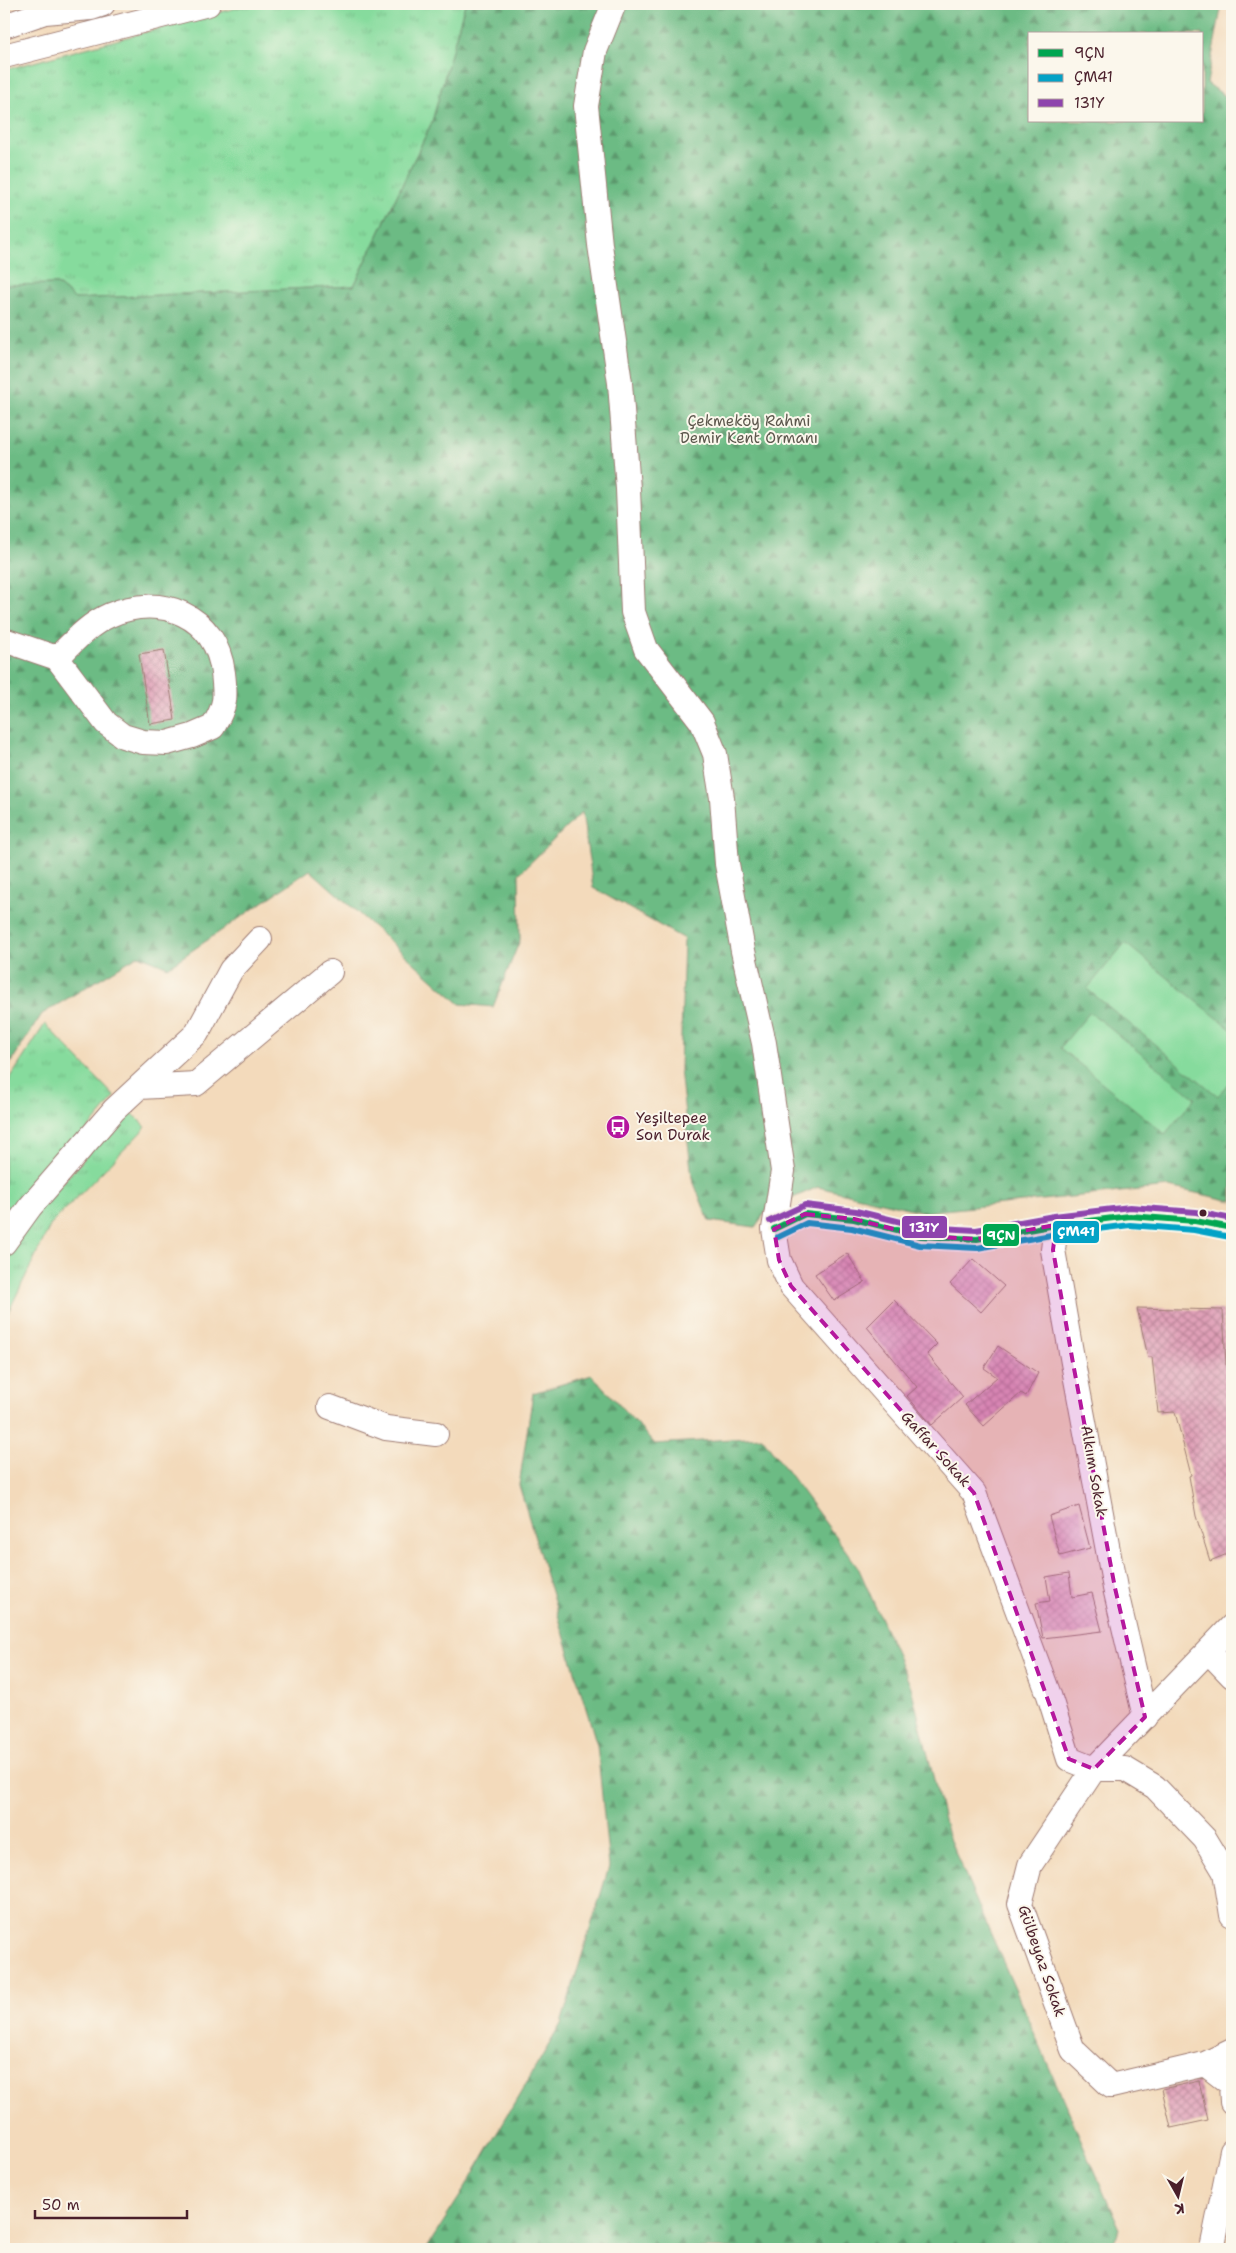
<svg xmlns="http://www.w3.org/2000/svg" width="1236" height="2253" font-family="'Shantell Sans',sans-serif">
  <style>
    .grass { fill: url(#grass-tufts); stroke: #687d64 }
    .forest { fill: url(#forest-firs); stroke: #5b6d58; fill-rule: evenodd }
    .pitch { fill: #86db9d; stroke: #687d64 }
    .building { fill: url(#building-cross-hatch) }
    .lines { fill: none; stroke-linecap: round; stroke-linejoin: round }
    .minor-casing { stroke: #9e7c73; stroke-width: 26 }
    .minor { stroke: #fff; stroke-width: 24 }
    .bus-1-casing { stroke: #fbf7ec; stroke-width: 10 }
    .bus-2-casing { stroke: #fbf7ec; stroke-width: 10 }
    .bus-3-casing { stroke: #fbf7ec; stroke-width: 10 }
    .bus-1 { stroke: #00a651; stroke-width: 6 }
    .bus-2 { stroke: #04a2c6; stroke-width: 6 }
    .bus-3 { stroke: #8e44ad; stroke-width: 6 }
    .marked { fill: #b5179e; fill-opacity: 0.2; stroke: #b5179e; stroke-width: 4; stroke-dasharray: 10 6; stroke-linejoin: round }
    .bus-dot { fill: #4a1f2b; stroke: #fbf7ec; stroke-width: 2 }
    .labels { text-anchor: middle; dominant-baseline: central; stroke-width: 4; stroke-linejoin: round; paint-order: stroke }
    .park-label { font-size: 15px; fill: #5c574d; stroke: #fbf7ec }
    .poi-label { font-size: 15px; fill: #4a1f2b; stroke: #fbf7ec; text-anchor: start }
    .street-label { font-size: 15px; fill: #4a1f2b; stroke: #fbf7ec }
    .line-badge { stroke: #fbf7ec; stroke-width: 2 }
    .badge-label { font-size: 14px; text-anchor: middle; font-weight: bold; fill: #fff }
  </style>
  <defs>
    <pattern id="grass-tufts" width="24" height="20" patternUnits="userSpaceOnUse" patternTransform="scale(1.25)"><rect width="24" height="20" fill="#86db9d"/><path d="M3 7l-1-3M5 7V3M7 7l1-3M15 17l-1-3M17 17v-4M19 17l1-3" fill="none" stroke="#75bc87"/></pattern>
    <pattern id="forest-firs" width="22" height="20" patternUnits="userSpaceOnUse" patternTransform="scale(1.25)"><rect width="22" height="20" fill="#6cbb84"/><path d="M5 1l3.5 6h-7zM16 11l3.5 6h-7z" fill="#5b976c"/></pattern>
    <pattern id="building-cross-hatch" width="8" height="8" patternUnits="userSpaceOnUse" patternTransform="scale(1.25)"><rect width="8" height="8" fill="#e0a0b8"/><path d="M0 0l8 8M0 8l8-8" fill="none" stroke="#b88296"/></pattern>
  </defs>
  <rect width="100%" height="100%" fill="#fbf7ec"/>
  <filter id="ink" filterUnits="userSpaceOnUse"><feTurbulence type="fractalNoise" baseFrequency=".02" numOctaves="2"/><feDisplacementMap in="SourceGraphic" scale="10" xChannelSelector="R" yChannelSelector="G"/><feConvolveMatrix kernelMatrix="1 2 1 2 8 2 1 2 1" color-interpolation-filters="sRGB"/></filter>
  <filter id="wash" filterUnits="userSpaceOnUse"><feTurbulence type="fractalNoise" baseFrequency=".0096" numOctaves="4" result="noise"/><feDisplacementMap in="SourceGraphic" scale="20" xChannelSelector="R" yChannelSelector="G"/><feGaussianBlur stdDeviation="1.12" result="paint"/><feColorMatrix in="noise" values="0 0 0 0 0 0 0 0 0 0 0 0 0 0 0 0 0 1.4 0 .05"/><feComposite in="paint" operator="in"/></filter>
  <g filter="url(#wash)">
    <rect width="100%" height="100%" fill="#f3dabb"/>
    <!-- grass -->
    <path class="grass" d="M 251,4 L 465,4 L 432,122 L 354,286 L 75,299 L 57,284 L 4,285 L 4,70 Z
      M 45,1024 L 115,1097 L 4,1228 L 4,1088 Z
      M 128,1109 L 146,1127 L 51,1224 L 4,1321 L 4,1256 L 24,1226 Z"/>
    <!-- forest -->
    <path class="forest" d="M 465,4 L 1222,4 L 1207,83 L 1232,101 L 1232,1201 L 1169,1187 L 924,1212 L 818,1187 L 768,1209 L 755,1227 L 709,1221 L 692,1178 L 680,1069 L 684,939 L 593,888 L 582,812 L 519,874 L 520,940 L 493,1007 L 460,1004 L 310,870 L 168,967 L 139,955 L 42,1014 L 4,1073 L 4,285 L 57,284 L 75,299 L 354,286 L 432,122 ZM 1030,34 L 1202,34 L 1202,121 L 1030,121 Z
      M 592,1375 L 655,1444 L 762,1437 L 858,1567 L 911,1687 L 948,1836 L 1120,2229 L 1110,2249 L 426,2249 L 460,2196 L 561,2024 L 609,1867 L 597,1745 L 519,1485 L 533,1393 Z"/>
    <!-- pitch -->
    <path class="pitch" d="M 1125,943 L 1232,1030 L 1232,1078 L 1218,1096 L 1087,989 Z
      M 1090,1012 L 1195,1098 L 1165,1134 L 1060,1048 Z"/>
    <g id="blocks">
      <!-- building -->
      <path class="building" d="M 164,650 L 175,720 L 150,724 L 139,654 Z
        M 847,1253 L 865,1282 L 834,1301 L 815,1274 Z
        M 973,1259 L 1004,1286 L 981,1312 L 950,1284 Z
        M 894,1300 L 937,1344 L 927,1354 L 963,1397 L 932,1425 L 907,1396 L 917,1387 L 867,1327 Z
        M 1137,1308 L 1223,1310 L 1226,1365 L 1229,1365 L 1232,1398 L 1232,1552 L 1210,1561 L 1196,1516 L 1189,1476 L 1191,1475 L 1175,1412 L 1158,1413 L 1152,1357 L 1148,1357 Z
        M 998,1346 L 1038,1373 L 1026,1396 L 1021,1393 L 984,1426 L 965,1405 L 997,1377 L 984,1368 Z
        M 1079,1506 L 1090,1548 L 1060,1556 L 1049,1516 Z
        M 1069,1573 L 1072,1597 L 1092,1593 L 1102,1631 L 1043,1638 L 1036,1603 L 1050,1601 L 1046,1577 Z
        M 1199,2081 L 1208,2120 L 1171,2128 L 1162,2089 Z"/>
    </g>
  </g>
  <g filter="url(#ink)">
    <use href="#blocks" fill-opacity="0" stroke="#9e7c73" stroke-width="1"/>
    <g class="lines">
      <!-- minor casing -->
      <g class="minor-casing">
        <path id="minor" d="M 614,4 L 595,51 L 586,106 L 600,245 L 620,383 L 628,489 L 633,612 L 646,649 L 702,722 L 715,754 L 722,798 L 727,864 L 743,951 L 764,1043 L 783,1171 L 774,1229 L 779,1260 L 791,1286 L 974,1493 L 1049,1695 L 1069,1759 L 1094,1769 L 1125,1769 L 1155,1787 L 1205,1839 L 1225,1872 L 1232,1915
          M 4,26 L 45,12 L 91,8 L 103,4
          M 4,56 L 208,4
          M 4,640 L 57,658 L 106,723 L 123,736 L 143,742 L 167,743 L 192,736 L 213,727 C 226,705 226,698 223,673 C 216,615 161,593 110,615 C 89,624 73,642 57,658
          M 139,1087 L 196,1084 L 330,972
          M 1056,1225 L 1053,1250 L 1073,1363 L 1115,1588 L 1145,1717
          M 774,1229 L 805,1214 L 854,1219 L 921,1236 L 977,1239 L 1056,1225 L 1130,1216 L 1195,1221 L 1232,1228
          M 4,1243 L 30,1207 L 114,1110 L 197,1033 L 231,970 L 260,939
          M 330,1407 L 386,1428 L 436,1434
          M 1232,1626 L 1094,1769 L 1030,1865 L 1020,1904 L 1073,2050 L 1111,2086 L 1205,2064 L 1231,2084 L 1232,2102
          M 1208,1651 L 1232,1676
          M 1205,2064 L 1232,2051
          M 1212,2249 L 1232,2151"/>
      </g>
      <!-- minor -->
      <use href="#minor" class="minor"/>
      <!-- bus-1 casing -->
      <g class="bus-1-casing">
        <path id="bus-1" d="M 774,1229 L 805,1214 L 854,1219 L 921,1236 L 977,1239 L 1056,1225 L 1130,1216 L 1195,1221 L 1232,1228"/>
      </g>
      <!-- bus-2 casing -->
      <g class="bus-2-casing">
        <path id="bus-2" d="M 778,1237 L 807,1223 L 852,1228 L 920,1245 L 977,1248 L 1057,1234 L 1130,1225 L 1194,1230 L 1230,1237"/>
      </g>
      <!-- bus-3 casing -->
      <g class="bus-3-casing">
        <path id="bus-3" d="M 770,1221 L 805,1205 L 856,1211 L 922,1227 L 976,1230 L 1054,1216 L 1130,1207 L 1196,1212 L 1232,1219"/>
      </g>
      <!-- bus-1 -->
      <use href="#bus-1" class="bus-1"/>
      <!-- bus-2 -->
      <use href="#bus-2" class="bus-2"/>
      <!-- bus-3 -->
      <use href="#bus-3" class="bus-3"/>
    </g>
  </g>
  <!-- marked area -->
  <path class="marked" d="M 805,1214 L 854,1219 L 921,1236 L 977,1239 L 1056,1225 L 1053,1250 L 1073,1363 L 1115,1588 L 1145,1717 L 1094,1769 L 1069,1759 L 974,1493 L 791,1286 L 779,1260 L 774,1229 Z"/>
  <!-- icons -->
  <defs>
    <g id="bus-disc" transform="scale(1.25)"><circle r="9.5" fill="#b5179e" stroke="#fbf7ec"/><path d="M-5-6H5V4H4V6H2V4H-2V6H-4V4H-5ZM-3.5-4V0h7V-4ZM-3.5 1.2v1.5H-2V1.2ZM2 1.2v1.5H3.5V1.2Z" fill="#fff"/></g>
  </defs>
  <g fill-rule="evenodd">
    <use href="#bus-disc" x="618" y="1127"/>
  </g>
  <!-- markers -->
  <circle class="bus-dot" cx="1203" cy="1213" r="4.5"/>
  <g class="labels">
    <!-- park labels -->
    <g class="park-label">
      <text x="749" y="421">Çekmeköy Rahmi<tspan x="749" dy="17">Demir Kent Ormanı</tspan></text>
    </g>
    <!-- poi labels -->
    <g class="poi-label">
      <text x="636" y="1118">Yeşiltepee<tspan x="636" dy="17">Son Durak</tspan></text>
    </g>
    <!-- street labels -->
    <g class="street-label">
      <text transform="translate(936 1449) rotate(48)">Gaffar Sokak</text>
      <text transform="translate(1094 1471) rotate(80)">Alkıım Sokak</text>
      <text transform="translate(1042 1961) rotate(71)">Gülbeyaz Sokak</text>
    </g>
  </g>
  <g class="line-badge">
    <rect x="901" y="1215" width="47" height="24" rx="5" fill="#8e44ad"/>
    <rect x="1052" y="1220" width="48" height="24" rx="5" fill="#04a2c6"/>
    <rect x="982" y="1223" width="38" height="24" rx="5" fill="#00a651"/>
  </g>
  <g class="badge-label">
    <text x="924" y="1232">131Y</text>
    <text x="1076" y="1236">ÇM41</text>
    <text x="1001" y="1240">9ÇN</text>
  </g>
  <!-- margin -->
  <rect width="1236" height="2253" fill="none" stroke="#fbf7ec" stroke-width="20"/>
  <!-- legend -->
  <rect x="1028" y="32" width="175" height="90" fill="#fbf7ec" stroke="#b4a19f"/>
  <rect x="1038" y="49" width="25" height="8" fill="#00a651" stroke="#b4a19f"/>
  <text x="1074" y="58" font-size="15" fill="#4a1f2b">9ÇN</text>
  <rect x="1038" y="74" width="25" height="8" fill="#04a2c6" stroke="#b4a19f"/>
  <text x="1074" y="82" font-size="15" fill="#4a1f2b">ÇM41</text>
  <rect x="1038" y="99" width="25" height="8" fill="#8e44ad" stroke="#b4a19f"/>
  <text x="1074" y="108" font-size="15" fill="#4a1f2b">131Y</text>
  <!-- north arrow -->
  <g transform="translate(1178 2196) rotate(172)" stroke="#fbf7ec" stroke-width="4" paint-order="stroke">
  <path d="M0-4L9 19L0 12L-9 19Z" fill="#4a1f2b"/>
  <text y="-8" font-size="14" font-weight="bold" text-anchor="middle" fill="#4a1f2b">K</text>
  </g>
  <!-- scale -->
  <path d="M35 2210v8h152v-8" fill="none" stroke="#4a1f2b" stroke-width="2.5"/>
  <text x="42" y="2210" font-size="15" fill="#4a1f2b" stroke="#fbf7ec" stroke-width="4" paint-order="stroke">50 m</text>
</svg>
